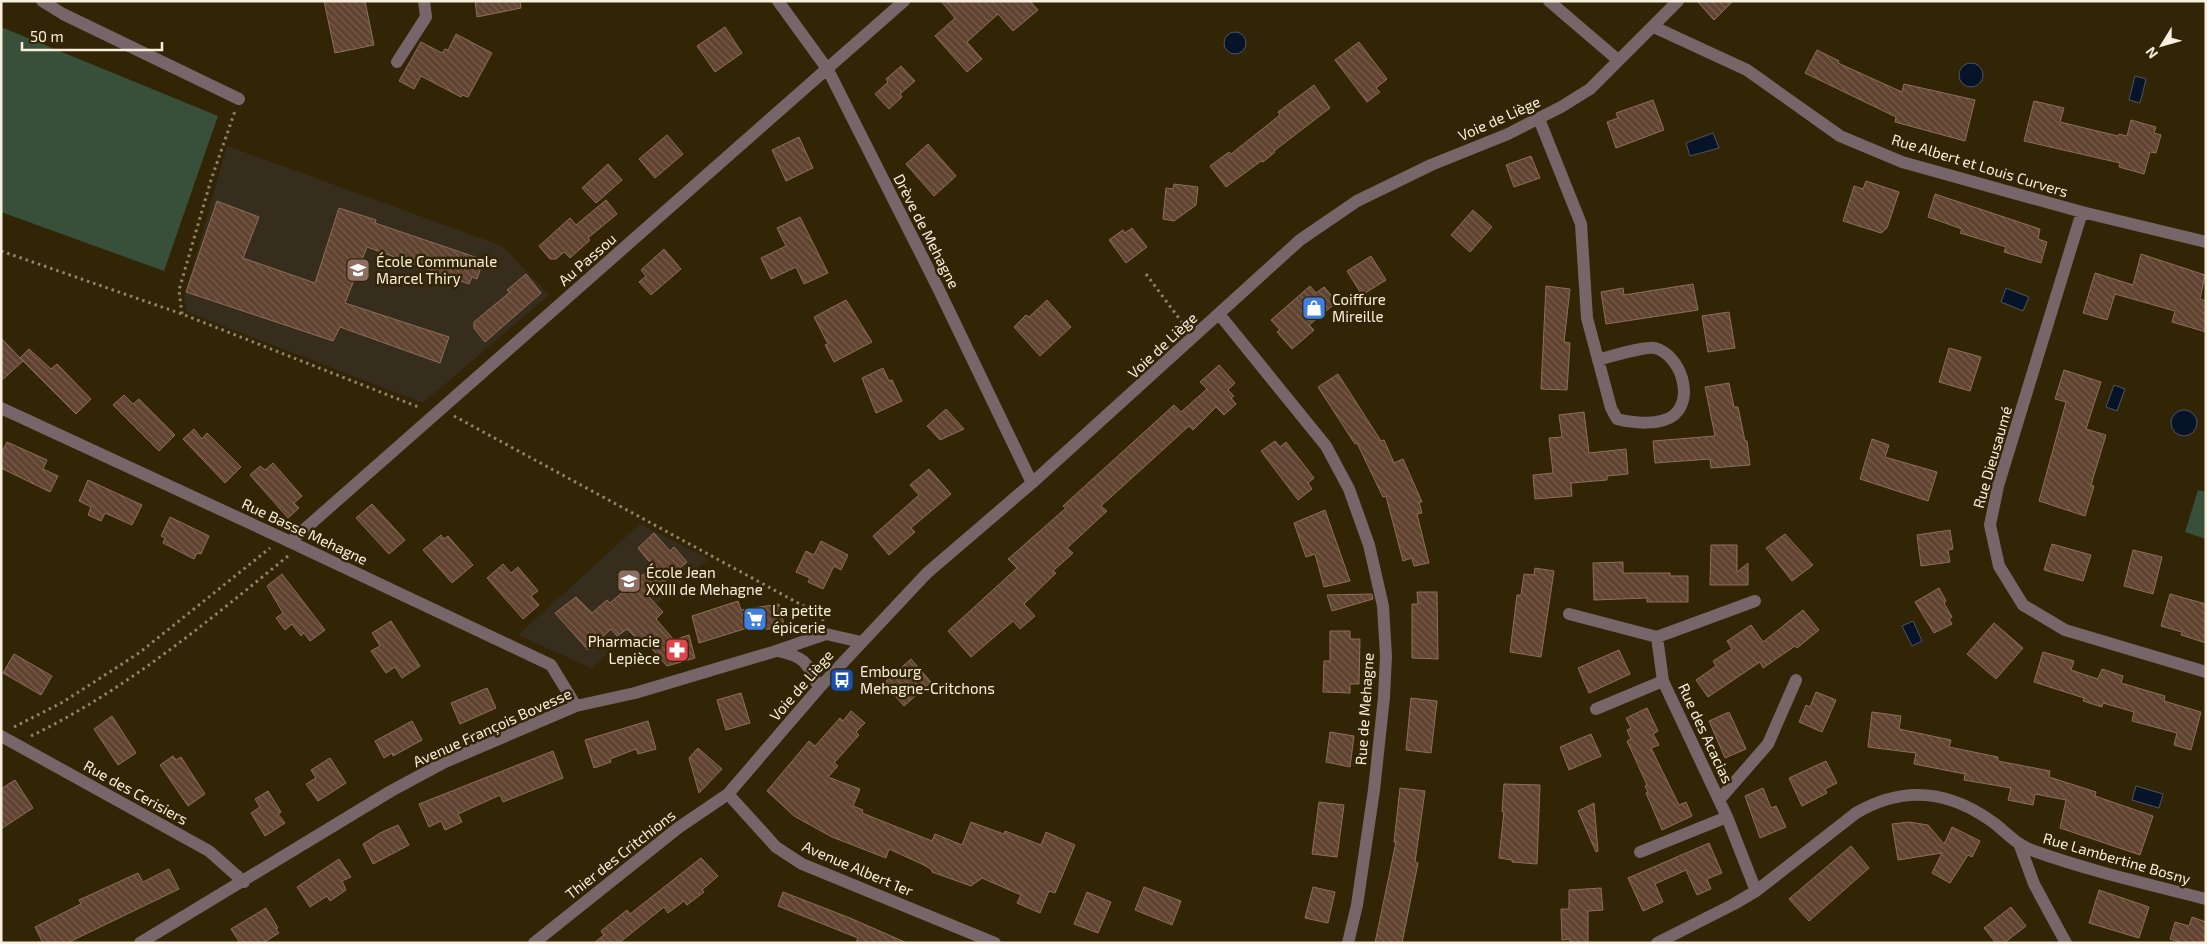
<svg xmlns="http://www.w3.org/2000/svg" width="2207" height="944" font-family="'Exo 2',sans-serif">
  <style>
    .education { fill: #362d1d }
    .pitch { fill: #384f39 }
    .water { fill: #061329; stroke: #4f555f }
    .building { fill: url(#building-back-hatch); stroke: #8d6e5a }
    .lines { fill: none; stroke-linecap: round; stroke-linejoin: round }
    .path { stroke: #8f846c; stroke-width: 3; stroke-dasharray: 2.5 4; stroke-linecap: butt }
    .minor { stroke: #76666a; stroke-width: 12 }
    .labels { text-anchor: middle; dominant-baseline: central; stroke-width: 5; stroke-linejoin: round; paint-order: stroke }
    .street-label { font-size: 15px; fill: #f8efde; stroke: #322506 }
    .poi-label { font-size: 15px; fill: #f8efde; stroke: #322506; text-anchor: start }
  </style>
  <defs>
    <pattern id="building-back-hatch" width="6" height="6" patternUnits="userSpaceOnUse" patternTransform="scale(1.25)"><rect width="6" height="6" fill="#604330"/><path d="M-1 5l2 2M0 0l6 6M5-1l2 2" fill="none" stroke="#785e4e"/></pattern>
  </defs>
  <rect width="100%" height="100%" fill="#322506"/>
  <!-- education -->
  <path class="education" d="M 227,146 L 502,246 L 549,295 L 423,403 L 187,312 L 184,298 Z
    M 640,524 L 709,559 L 627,629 L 630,633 L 591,668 L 518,635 Z"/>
  <!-- pitch -->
  <path class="pitch" d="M 1,27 L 218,116 L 164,271 L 1,212 Z
    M 2198,490 L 2206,492 L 2206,539 L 2185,532 Z"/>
  <!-- water -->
  <path class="water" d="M1224 43a11 11 0 1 1 22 0a11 11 0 1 1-22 0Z
    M1959 75a12 12 0 1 1 24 0a12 12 0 1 1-24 0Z
    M 2135,76 L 2146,79 L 2140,103 L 2129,100 Z
    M 1713,133 L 1719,148 L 1690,156 L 1686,143 Z
    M 2006,288 L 2029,297 L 2023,311 L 2001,302 Z
    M 2114,385 L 2125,389 L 2117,411 L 2106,407 Z
    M2171 423a13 13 0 1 1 26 0a13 13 0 1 1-26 0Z
    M 1913,621 L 1922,641 L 1912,646 L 1902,626 Z
    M 2136,786 L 2163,794 L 2159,808 L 2132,800 Z"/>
  <!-- building -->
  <path class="building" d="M 324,1 L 365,1 L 374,45 L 335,53 Z
    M 475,1 L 520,1 L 521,8 L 477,17 Z
    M 941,1 L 1030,1 L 1038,10 L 1013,31 L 998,14 L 967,42 L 982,59 L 967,72 L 935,36 L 955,18 Z
    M 1697,1 L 1733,1 L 1714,20 Z
    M 725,27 L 742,53 L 715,72 L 697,46 Z
    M 456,34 L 492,53 L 468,97 L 462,95 L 461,97 L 421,76 L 414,89 L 399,81 L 421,42 L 442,53 L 445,49 L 448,50 Z
    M 1359,42 L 1387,79 L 1376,88 L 1380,92 L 1367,102 L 1335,60 Z
    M 1817,50 L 1839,61 L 1838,63 L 1902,92 L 1904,84 L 1975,100 L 1965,141 L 1895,122 L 1896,117 L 1805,73 Z
    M 901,66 L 915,81 L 900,94 L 902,97 L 889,109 L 875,94 L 888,82 L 886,79 Z
    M 1314,85 L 1330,108 L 1274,151 L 1275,152 L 1263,162 L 1261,161 L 1226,187 L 1210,166 L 1229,152 L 1231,154 L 1280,115 L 1278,112 Z
    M 1653,100 L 1664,130 L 1616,148 L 1607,122 L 1618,118 L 1616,113 Z
    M 2034,101 L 2064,108 L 2060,122 L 2118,136 L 2119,134 L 2127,136 L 2131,120 L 2156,127 L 2154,133 L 2161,135 L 2156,153 L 2150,152 L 2144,174 L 2119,167 L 2120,163 L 2024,141 Z
    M 667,135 L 683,154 L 655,178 L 639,159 Z
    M 799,137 L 813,168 L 786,181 L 772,150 Z
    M 928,144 L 956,176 L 934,196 L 906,164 Z
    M 1531,156 L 1540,178 L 1514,187 L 1506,165 Z
    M 608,164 L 622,180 L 596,203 L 582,188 Z
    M 1866,181 L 1899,192 L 1887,228 L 1881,233 L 1843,221 L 1854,186 L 1863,189 Z
    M 1174,184 L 1198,187 L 1196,205 L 1174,221 L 1163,219 L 1166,188 L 1173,189 Z
    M 1935,194 L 2040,229 L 2038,239 L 2047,242 L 2041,263 L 2004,252 L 2006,247 L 1960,233 L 1962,229 L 1928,217 Z
    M 606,200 L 617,214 L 588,238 L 590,240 L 570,258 L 564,252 L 556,259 L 550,259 L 539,246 L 570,218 L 576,225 Z
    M 217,201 L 259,217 L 243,258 L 315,283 L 339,208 L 376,220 L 375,223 L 478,258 L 477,262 L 482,264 L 477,279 L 472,277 L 469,284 L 367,247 L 345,303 L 449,337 L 440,363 L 340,327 L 333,341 L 186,292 Z
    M 1473,210 L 1492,227 L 1470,252 L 1451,235 Z
    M 800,217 L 828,273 L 804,284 L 796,267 L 771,279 L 761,258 L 786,246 L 777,228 Z
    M 1132,228 L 1147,247 L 1126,263 L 1109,240 L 1123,230 L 1125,233 Z
    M 664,249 L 681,269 L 651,295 L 639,282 L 646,276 L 641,270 Z
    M 2141,254 L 2205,275 L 2200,299 L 2206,301 L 2206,332 L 2172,322 L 2175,311 L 2115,294 L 2107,320 L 2083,313 L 2095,273 L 2133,285 Z
    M 1371,256 L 1386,280 L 1362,295 L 1347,271 Z
    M 526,274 L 541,293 L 485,342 L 474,328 L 474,322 L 510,292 L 507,290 Z
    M 1693,284 L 1698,310 L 1606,324 L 1601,292 L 1623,288 L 1624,295 Z
    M 1310,286 L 1316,293 L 1324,287 L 1337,302 L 1309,325 L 1314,330 L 1292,349 L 1277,332 L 1280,330 L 1271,320 Z
    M 1546,286 L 1570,289 L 1564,342 L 1570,343 L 1567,390 L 1541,389 Z
    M 846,300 L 872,342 L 834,362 L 825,345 L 828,344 L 814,317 Z
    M 1047,300 L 1071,327 L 1040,356 L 1014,327 L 1026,315 L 1029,317 Z
    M 1729,312 L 1735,348 L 1708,352 L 1702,316 Z
    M 1,338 L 23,361 L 1,381 Z
    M 1949,348 L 1981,357 L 1970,391 L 1939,382 Z
    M 29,349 L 51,369 L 57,364 L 91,399 L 76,414 L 20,358 Z
    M 1219,365 L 1235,383 L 1228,390 L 1234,396 L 1231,398 L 1236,404 L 1224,415 L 1216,407 L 1193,430 L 1189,426 L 1101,506 L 1107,511 L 1067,548 L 1073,553 L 1053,571 L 1056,573 L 1024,604 L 1035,616 L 1020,629 L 1013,621 L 971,657 L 948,631 L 1017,568 L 1008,559 L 1066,508 L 1063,506 L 1174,405 L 1181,412 L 1207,389 L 1200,382 Z
    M 883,368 L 889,381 L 892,380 L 902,401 L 876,413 L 862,378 Z
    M 2064,370 L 2101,382 L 2086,429 L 2106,435 L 2091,485 L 2094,486 L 2085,516 L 2039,501 L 2066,402 L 2055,399 Z
    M 1338,374 L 1381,441 L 1384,440 L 1394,463 L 1403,459 L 1422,502 L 1419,502 L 1422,513 L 1417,514 L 1429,563 L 1414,566 L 1412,558 L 1403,561 L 1386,496 L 1383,497 L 1357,443 L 1355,444 L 1318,387 Z
    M 1729,383 L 1734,407 L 1738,407 L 1745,441 L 1747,441 L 1750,465 L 1711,468 L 1710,459 L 1655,463 L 1653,441 L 1715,436 L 1705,387 Z
    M 124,395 L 133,404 L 139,399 L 175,435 L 159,451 L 113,405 Z
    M 946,409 L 964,429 L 940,440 L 927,426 Z
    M 1584,412 L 1589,453 L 1626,449 L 1628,474 L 1607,476 L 1607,480 L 1571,483 L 1572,496 L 1535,499 L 1533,475 L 1553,473 L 1549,438 L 1562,437 L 1559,415 Z
    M 194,429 L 202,439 L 207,433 L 241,467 L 225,483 L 183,439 Z
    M 1872,439 L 1889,445 L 1885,457 L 1937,472 L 1928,501 L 1860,479 Z
    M 1275,441 L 1280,447 L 1286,442 L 1314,478 L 1308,483 L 1312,489 L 1298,500 L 1261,451 Z
    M 7,442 L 47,460 L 43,469 L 58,476 L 50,492 L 1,468 L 1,454 Z
    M 273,463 L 302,496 L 294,503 L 299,508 L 288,518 L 250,475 L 260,466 L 265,470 Z
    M 929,469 L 951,494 L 911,528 L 915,532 L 889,555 L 873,536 L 919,495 L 910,485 Z
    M 88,480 L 142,505 L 132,525 L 105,513 L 101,521 L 88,515 L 91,507 L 79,501 Z
    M 372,504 L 405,540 L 389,554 L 356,518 Z
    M 1325,510 L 1350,581 L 1324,587 L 1315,554 L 1306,557 L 1294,523 Z
    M 170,517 L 209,536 L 201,554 L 197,553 L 194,559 L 163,543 L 165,538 L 161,536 Z
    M 1950,530 L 1953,549 L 1948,550 L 1950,562 L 1921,566 L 1917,535 Z
    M 654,533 L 670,551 L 674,547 L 687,562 L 648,596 L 663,612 L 656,619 L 674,640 L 689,635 L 695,658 L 667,666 L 647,643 L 644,646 L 627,629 L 617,636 L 611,629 L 588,650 L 555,613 L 576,597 L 592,613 L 607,600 L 610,603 L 653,566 L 638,548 Z
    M 1785,534 L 1813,565 L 1792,581 L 1766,548 Z
    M 441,535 L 444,539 L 448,536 L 473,565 L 452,583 L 423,550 Z
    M 821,541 L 848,555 L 841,570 L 834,566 L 823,589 L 808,582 L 810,578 L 796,572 L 806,551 L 814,555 Z
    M 2052,544 L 2091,555 L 2083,581 L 2044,570 Z
    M 1711,545 L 1737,545 L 1737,572 L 1748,563 L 1748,585 L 1710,585 Z
    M 2133,550 L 2162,557 L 2153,594 L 2124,586 Z
    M 1623,562 L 1623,573 L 1670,573 L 1670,576 L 1688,576 L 1688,602 L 1647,602 L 1647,598 L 1594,600 L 1593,563 Z
    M 503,564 L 511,573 L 518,567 L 538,591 L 531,596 L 539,605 L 523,619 L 487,578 Z
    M 1535,568 L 1554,571 L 1541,657 L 1510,652 L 1517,595 L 1521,595 L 1524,574 L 1534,575 Z
    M 282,574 L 325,630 L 310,641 L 304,633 L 301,636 L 292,624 L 285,630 L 276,618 L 283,613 L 267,586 Z
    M 1939,588 L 1946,601 L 1944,603 L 1952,617 L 1949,619 L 1952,624 L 1934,633 L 1915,602 Z
    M 1417,592 L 1437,592 L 1438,659 L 1412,658 L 1412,604 L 1418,604 Z
    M 1372,594 L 1373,599 L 1332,611 L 1327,595 Z
    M 2170,594 L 2206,604 L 2206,643 L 2181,635 L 2182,632 L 2161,626 Z
    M 738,601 L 741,610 L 779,604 L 784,625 L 770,629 L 744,629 L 699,643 L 692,616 Z
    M 1803,610 L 1819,630 L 1797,648 L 1795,646 L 1763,668 L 1760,662 L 1708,697 L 1696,680 L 1716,666 L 1713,661 L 1732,649 L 1727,641 L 1751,625 L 1763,642 Z
    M 391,621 L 420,666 L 402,678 L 395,667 L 386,673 L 371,651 L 380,646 L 372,633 Z
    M 1994,623 L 2023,648 L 1996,679 L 1967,654 Z
    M 1330,631 L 1350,631 L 1350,639 L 1360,639 L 1359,684 L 1350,684 L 1350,693 L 1323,692 L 1324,661 L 1330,661 Z
    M 1619,650 L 1630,674 L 1589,693 L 1578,668 Z
    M 2043,652 L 2074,661 L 2071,670 L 2098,679 L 2102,669 L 2123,676 L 2121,683 L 2165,696 L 2164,701 L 2201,712 L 2191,750 L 2174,745 L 2177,733 L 2132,721 L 2134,712 L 2103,703 L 2102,707 L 2083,701 L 2084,698 L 2034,682 Z
    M 14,654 L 52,676 L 41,695 L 3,673 Z
    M 911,659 L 931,682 L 904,706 L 884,683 Z
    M 487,688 L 496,708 L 460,724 L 451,703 Z
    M 1816,692 L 1836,700 L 1822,732 L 1799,722 L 1806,705 L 1810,707 Z
    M 741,693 L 750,723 L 726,730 L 717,700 Z
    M 1411,698 L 1437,701 L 1431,753 L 1406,750 Z
    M 1647,708 L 1658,731 L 1653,734 L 1659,745 L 1651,748 L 1679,805 L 1686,802 L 1692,816 L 1662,830 L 1646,793 L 1648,792 L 1645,786 L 1647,785 L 1627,741 L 1631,739 L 1627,730 L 1631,728 L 1626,718 Z
    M 851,711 L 865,723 L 856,732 L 859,735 L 834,763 L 838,766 L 828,777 L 860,789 L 853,806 L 863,810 L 862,813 L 932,841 L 935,834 L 962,845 L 971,822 L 1004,834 L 1005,831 L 1041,845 L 1046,832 L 1075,845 L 1055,893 L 1049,891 L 1040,913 L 1017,903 L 1021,895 L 982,878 L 971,886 L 932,872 L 932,870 L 924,865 L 889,849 L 886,858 L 832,837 L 794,816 L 767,791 L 809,741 L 815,746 L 840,718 L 843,721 Z
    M 1729,712 L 1746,749 L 1725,758 L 1709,721 Z
    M 1872,712 L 1901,716 L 1899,729 L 1951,740 L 1949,747 L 1998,757 L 1998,761 L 2050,771 L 2049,777 L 2096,792 L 2095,796 L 2153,816 L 2140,855 L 2060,828 L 2066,800 L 2035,794 L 2033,805 L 2008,800 L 2011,788 L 1964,780 L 1965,774 L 1914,764 L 1916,753 L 1868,747 Z
    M 112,716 L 136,753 L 118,765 L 94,729 Z
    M 412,721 L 422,740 L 393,756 L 392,753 L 384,758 L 375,741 Z
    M 648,721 L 656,749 L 638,754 L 636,749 L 610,759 L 611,762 L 594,768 L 585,740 Z
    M 1330,732 L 1354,736 L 1350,767 L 1326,762 Z
    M 1591,734 L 1601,756 L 1569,770 L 1560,747 Z
    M 698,748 L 722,769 L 699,793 L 689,758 Z
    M 553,751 L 563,778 L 503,802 L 500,795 L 458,814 L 462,822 L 445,830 L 441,821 L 429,827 L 419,804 Z
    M 173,756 L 176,760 L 181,757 L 205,794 L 188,806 L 160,765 Z
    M 330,758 L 346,783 L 318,801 L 306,784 L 316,778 L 311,770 Z
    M 1826,761 L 1837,783 L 1825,789 L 1827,793 L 1802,806 L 1789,778 Z
    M 15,780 L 33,808 L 1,829 L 1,789 Z
    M 1504,784 L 1540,785 L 1537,864 L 1512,862 L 1512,860 L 1499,858 L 1504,811 L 1502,812 Z
    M 1400,788 L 1425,791 L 1415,862 L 1418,863 L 1402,943 L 1375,943 L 1396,842 L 1394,842 Z
    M 1763,788 L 1771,808 L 1776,806 L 1786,827 L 1760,838 L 1745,796 Z
    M 268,791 L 281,812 L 278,814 L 285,823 L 265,836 L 251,813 L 260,807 L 255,799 Z
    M 1319,802 L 1344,805 L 1337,857 L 1312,854 Z
    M 1594,803 L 1598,851 L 1596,852 L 1578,811 Z
    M 1909,822 L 1928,825 L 1944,844 L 1952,827 L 1980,841 L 1972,857 L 1968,855 L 1950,883 L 1932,873 L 1942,853 L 1898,860 L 1892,824 Z
    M 398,825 L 409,845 L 373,864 L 363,844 L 380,833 Z
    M 1709,843 L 1722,873 L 1707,879 L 1711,889 L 1697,895 L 1686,870 L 1655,884 L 1663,902 L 1643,911 L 1628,878 Z
    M 1851,846 L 1869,868 L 1809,921 L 1789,899 Z
    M 701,858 L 718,876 L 702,890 L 704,892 L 687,905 L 684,901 L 668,913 L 664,907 L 619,943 L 594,943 L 604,935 L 601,931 L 627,910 L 630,914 Z
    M 339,859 L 351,877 L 342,881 L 346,890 L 330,901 L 327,896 L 310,907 L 297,887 Z
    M 169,869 L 179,889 L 67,943 L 43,943 L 35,927 L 81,904 L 79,900 L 138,873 L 143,882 Z
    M 1144,887 L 1181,901 L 1172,925 L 1135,910 Z
    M 1313,887 L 1335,892 L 1328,923 L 1305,918 Z
    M 1601,888 L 1603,910 L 1588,911 L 1588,943 L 1570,943 L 1570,939 L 1562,940 L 1561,909 L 1569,909 L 1569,890 Z
    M 2099,890 L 2149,907 L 2139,938 L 2089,923 Z
    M 783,892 L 850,918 L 907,943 L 856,943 L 858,938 L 778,906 Z
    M 1087,892 L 1111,902 L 1098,933 L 1074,924 Z
    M 2011,907 L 2026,926 L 2004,943 L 1996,943 L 1984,928 Z
    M 266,908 L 278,928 L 276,929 L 279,933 L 263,943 L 240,943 L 231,929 Z
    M 2192,917 L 2206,922 L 2206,943 L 2183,943 L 2170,939 L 2175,922 L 2189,926 Z"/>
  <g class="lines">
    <!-- path -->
    <path class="path" d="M 1,251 L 182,314 L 421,408
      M 1146,274 L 1184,325
      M 182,314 L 179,290 L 211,180 L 235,111
      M 454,416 L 822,616 L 823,621
      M 14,727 L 63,702 L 139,653 L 270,548
      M 31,736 C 126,690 207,622 288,556"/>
    <!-- minor -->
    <path class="minor" d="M 42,1 L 63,14 L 239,99
      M 778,1 L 828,70 L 937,286 L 1032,483
      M 1549,1 L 1618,60
      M 1654,27 L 1747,70 L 1840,136 L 1902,162 L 2082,212 L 2206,242
      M 397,62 L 426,17 L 424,1
      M 1539,119 L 1581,224 L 1587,318 L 1611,408 L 1617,419 C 1632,423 1661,426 1674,415 C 1695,397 1680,355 1655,348 C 1646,346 1608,357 1598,360
      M 2082,212 L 1998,486 L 1990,525 L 1999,566 L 2023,605 L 2065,630 L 2206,672
      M 1219,314 L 1326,446 L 1349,489 L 1369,545 L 1383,606 L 1386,656 L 1384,697 L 1374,790 L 1357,905 L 1348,943
      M 1,408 L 282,538 L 551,665 L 576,706
      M 290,542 L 904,1
      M 1569,614 L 1657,637 L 1755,601
      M 778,651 C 806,657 807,663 819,688
      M 1596,709 L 1663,681
      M 1,736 L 209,851 L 244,882
      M 728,794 L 776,847 L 802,864 L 995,943
      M 1719,800 L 1768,744 L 1796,680
      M 2020,846 L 2034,884 L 2066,943
      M 1640,852 L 1727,817
      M 1756,891 L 1856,813 C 1904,785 1949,790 1994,823 C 2008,834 2017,845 2034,851 C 2090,871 2148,884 2206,899
      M 140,943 L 391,791 L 445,762 L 576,706 L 635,693 L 776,651 L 826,634 L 861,642
      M 534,943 L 678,828 L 728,794 L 819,688 L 927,573 L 1032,483 L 1300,240 L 1357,201 L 1431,165 L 1508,134 L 1561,107 L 1590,89 L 1678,1
      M 1657,943 L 1734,904 L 1756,891 L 1727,817 L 1663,681 L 1657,637"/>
  </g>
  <!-- icons -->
  <defs>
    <g id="school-square" transform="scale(1.25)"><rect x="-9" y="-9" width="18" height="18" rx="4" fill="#8d6e63" stroke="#322506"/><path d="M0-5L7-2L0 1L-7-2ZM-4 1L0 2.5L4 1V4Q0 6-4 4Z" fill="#fff"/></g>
    <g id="shop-square" transform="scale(1.25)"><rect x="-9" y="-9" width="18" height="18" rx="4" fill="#3f7fe0" stroke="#322506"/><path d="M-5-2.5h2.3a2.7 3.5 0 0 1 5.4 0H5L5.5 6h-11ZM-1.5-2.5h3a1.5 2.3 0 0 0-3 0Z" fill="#fff"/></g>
    <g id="supermarket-square" transform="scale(1.25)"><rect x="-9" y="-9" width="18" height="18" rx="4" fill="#3f7fe0" stroke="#322506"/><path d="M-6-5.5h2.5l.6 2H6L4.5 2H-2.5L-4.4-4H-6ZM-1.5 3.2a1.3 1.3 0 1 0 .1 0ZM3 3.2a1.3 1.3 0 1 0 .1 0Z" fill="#fff"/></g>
    <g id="pharmacy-square" transform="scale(1.25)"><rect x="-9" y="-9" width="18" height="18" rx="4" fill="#e0444e" stroke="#322506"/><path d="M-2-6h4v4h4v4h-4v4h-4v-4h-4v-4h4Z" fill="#fff"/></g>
    <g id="bus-square" transform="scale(1.25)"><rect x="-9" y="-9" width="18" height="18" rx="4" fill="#1a4fb4" stroke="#322506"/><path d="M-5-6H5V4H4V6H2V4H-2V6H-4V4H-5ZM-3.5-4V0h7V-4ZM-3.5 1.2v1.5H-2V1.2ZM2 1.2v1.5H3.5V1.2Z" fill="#fff"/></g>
  </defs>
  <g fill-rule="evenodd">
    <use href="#school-square" x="358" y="270"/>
    <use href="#shop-square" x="1314" y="308"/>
    <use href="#school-square" x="629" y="581"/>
    <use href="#supermarket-square" x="755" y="619"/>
    <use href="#pharmacy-square" x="677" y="650"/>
    <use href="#bus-square" x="842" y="680"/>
  </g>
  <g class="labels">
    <!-- street labels -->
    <g class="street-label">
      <text transform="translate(1499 118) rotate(-24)">Voie de Liège</text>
      <text transform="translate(1980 165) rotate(17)">Rue Albert et Louis Curvers</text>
      <text transform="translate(927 231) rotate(63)">Drève de Mehagne</text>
      <text transform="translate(587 259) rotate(-41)">Au Passou</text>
      <text transform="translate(1162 345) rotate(-43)">Voie de Liège</text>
      <text transform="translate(1992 457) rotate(-74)">Rue Dieusaumé</text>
      <text transform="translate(305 531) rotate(25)">Rue Basse Mehagne</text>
      <text transform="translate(801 685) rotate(-49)">Voie de Liège</text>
      <text transform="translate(1364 709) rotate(-86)">Rue de Mehagne</text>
      <text transform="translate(492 727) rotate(-24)">Avenue François Bovesse</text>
      <text transform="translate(1706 733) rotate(65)">Rue des Acacias</text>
      <text transform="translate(136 792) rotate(29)">Rue des Cerisiers</text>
      <text transform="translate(620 854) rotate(-38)">Thier des Critchions</text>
      <text transform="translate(2117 858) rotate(16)">Rue Lambertine Bosny</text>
      <text transform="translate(858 868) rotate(23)">Avenue Albert 1er</text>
    </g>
    <!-- poi labels -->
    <g class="poi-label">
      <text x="376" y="261">École Communale<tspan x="376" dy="17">Marcel Thiry</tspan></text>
      <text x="1332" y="299">Coiffure<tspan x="1332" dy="17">Mireille</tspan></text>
      <text x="646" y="572">École Jean<tspan x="646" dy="17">XXIII de Mehagne</tspan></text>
      <text x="772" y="610">La petite<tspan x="772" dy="17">épicerie</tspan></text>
      <text x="660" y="641" text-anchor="end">Pharmacie<tspan x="660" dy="17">Lepièce</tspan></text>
      <text x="860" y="671">Embourg<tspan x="860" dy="17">Mehagne-Critchons</tspan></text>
    </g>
  </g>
  <!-- border -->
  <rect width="2207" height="944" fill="none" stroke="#f8efde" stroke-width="5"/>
  <!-- north arrow -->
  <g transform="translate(2162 45) rotate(233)" stroke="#322506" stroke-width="4" paint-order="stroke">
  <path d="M0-4L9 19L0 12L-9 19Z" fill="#f8efde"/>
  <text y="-8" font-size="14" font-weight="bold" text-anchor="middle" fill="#f8efde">N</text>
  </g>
  <!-- scale -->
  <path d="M22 42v8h140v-8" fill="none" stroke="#f8efde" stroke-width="2.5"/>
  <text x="30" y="42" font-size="15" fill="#f8efde" stroke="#322506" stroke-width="4" paint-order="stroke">50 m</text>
</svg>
